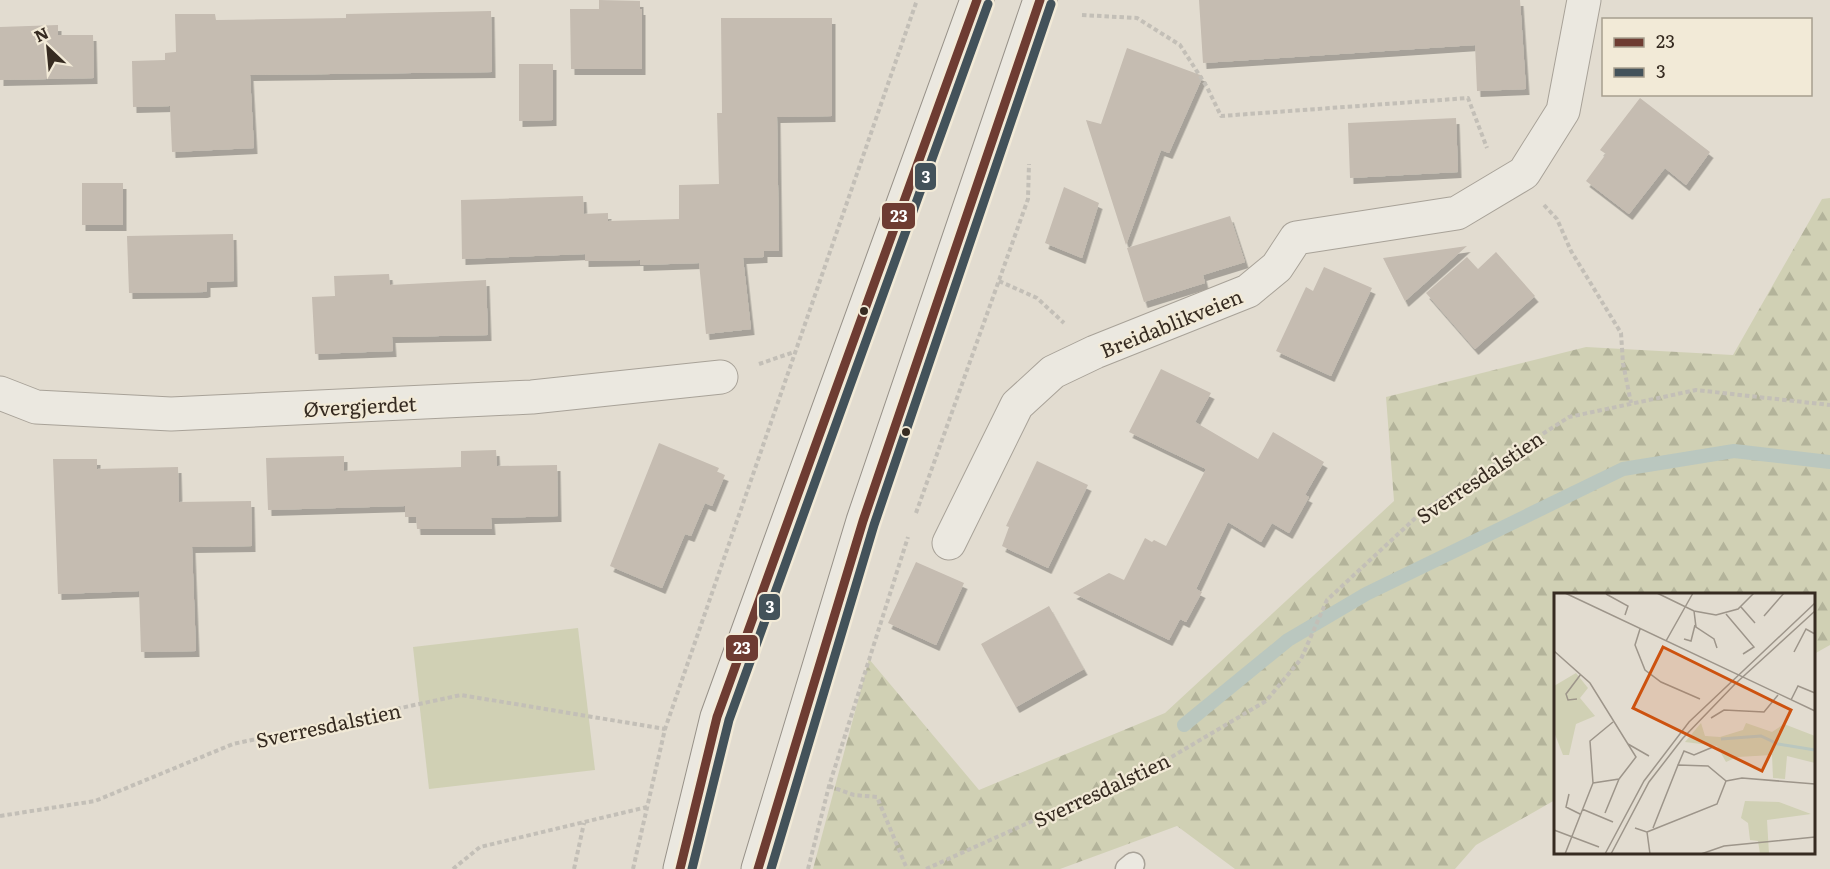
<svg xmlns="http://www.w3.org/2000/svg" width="1830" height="869" font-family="Literata,serif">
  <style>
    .green { fill: #d0d0b4 }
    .forest { fill: url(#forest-firs) }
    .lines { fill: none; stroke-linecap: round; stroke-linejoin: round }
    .stream { stroke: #bac7bf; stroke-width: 14 }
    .building { fill: #c5bcb1; filter: url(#shadow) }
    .service-casing { stroke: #a8a298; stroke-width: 25 }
    .minor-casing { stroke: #a8a298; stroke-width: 35 }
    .secondary-casing { stroke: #979188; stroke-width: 35 }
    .path { stroke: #c3bfb7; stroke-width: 4; stroke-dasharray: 4.5 3; stroke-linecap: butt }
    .service { stroke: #ebe8e0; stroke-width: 22 }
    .minor { stroke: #ebe8e0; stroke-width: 33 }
    .secondary { stroke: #ebe8e0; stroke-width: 33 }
    .bus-1-casing { stroke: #f2ead7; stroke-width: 14 }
    .bus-2-casing { stroke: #f2ead7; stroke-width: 14 }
    .bus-1 { stroke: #6e3c32; stroke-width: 9 }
    .bus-2 { stroke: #43525a; stroke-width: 9 }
    .bus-dot { fill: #362b21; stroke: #f2ead7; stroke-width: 2 }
    .labels { text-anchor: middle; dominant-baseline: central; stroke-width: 4.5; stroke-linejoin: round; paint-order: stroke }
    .street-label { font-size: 20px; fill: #362b21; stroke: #f2ead7 }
    .inset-river { fill: none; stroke: #bac7bf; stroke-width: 3 }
    .inset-road { fill: none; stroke: #9d958a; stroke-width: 1.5 }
    .view { fill: #cd520f; fill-opacity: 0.15; stroke: #cd520f; stroke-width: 3 }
    .inset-edge { fill: none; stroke: #362b21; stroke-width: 3 }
    .line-badge { stroke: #f2ead7; stroke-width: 2 }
    .badge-label { font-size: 16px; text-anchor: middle; font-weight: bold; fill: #fff }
  </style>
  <defs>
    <pattern id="forest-firs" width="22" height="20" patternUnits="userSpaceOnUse" patternTransform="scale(1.5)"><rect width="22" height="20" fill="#d0d0b4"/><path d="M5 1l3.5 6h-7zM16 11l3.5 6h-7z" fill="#b3b39a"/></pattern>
    <filter id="shadow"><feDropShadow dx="3.5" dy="6" stdDeviation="0" flood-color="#0004"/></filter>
  </defs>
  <rect width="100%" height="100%" fill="#e2dcd0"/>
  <!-- green -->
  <path class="green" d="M 578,628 L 595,770 L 429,789 L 413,647 Z"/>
  <!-- forest -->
  <path class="forest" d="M 1830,198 L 1830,645 L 1814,654 L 1814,594 L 1556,594 L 1555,800 L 1476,845 L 1455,869 L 1235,869 L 1177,826 L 1060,869 L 813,869 L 869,659 L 979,790 L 1165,713 L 1394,501 L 1386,397 L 1586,347 L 1733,355 L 1822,199 Z"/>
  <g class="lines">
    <!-- stream -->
    <path class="stream" d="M 1184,725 L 1288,640 L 1366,594 L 1623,469 L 1734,451 L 1830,462"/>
  </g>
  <!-- building -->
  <path class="building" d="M 599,0 L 640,1 L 640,9 L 642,9 L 642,69 L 571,69 L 570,9 L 599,9 Z
    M 1199,0 L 1520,0 L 1526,89 L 1477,91 L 1475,45 L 1203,63 Z
    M 491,11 L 492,72 L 250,75 L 254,148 L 172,152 L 170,106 L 133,107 L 132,61 L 165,60 L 165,53 L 176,52 L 175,14 L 215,14 L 216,20 L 346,18 L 346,14 Z
    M 721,18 L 832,18 L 832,116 L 777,117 L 779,251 L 764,251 L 764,257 L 743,258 L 751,329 L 706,334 L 699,263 L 640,265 L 640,260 L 585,261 L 585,254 L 462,259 L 461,200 L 583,196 L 584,214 L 608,213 L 608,221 L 679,219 L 679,185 L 719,184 L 717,113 L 722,113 Z
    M 58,25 L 58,35 L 93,35 L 94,78 L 0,80 L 0,27 Z
    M 1127,48 L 1203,76 L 1169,153 L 1161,150 L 1126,245 L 1086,120 L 1101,124 Z
    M 519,64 L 553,64 L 553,120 L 519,121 Z
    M 1640,98 L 1710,152 L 1686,185 L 1665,168 L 1629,214 L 1586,181 L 1606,154 L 1600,150 Z
    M 1456,118 L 1458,172 L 1350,178 L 1348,123 Z
    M 82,183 L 123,183 L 123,225 L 82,225 Z
    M 1064,187 L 1099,203 L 1082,258 L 1045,243 Z
    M 1230,216 L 1245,262 L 1203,275 L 1205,283 L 1144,302 L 1127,248 Z
    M 233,234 L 234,281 L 207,282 L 207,291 L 204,292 L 129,293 L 127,236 Z
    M 1467,246 L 1405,301 L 1383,258 Z
    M 1496,252 L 1535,296 L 1475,349 L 1426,293 L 1467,257 L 1478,269 Z
    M 1324,267 L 1372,288 L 1331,376 L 1276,351 L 1306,287 L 1313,291 Z
    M 389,274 L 390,285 L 486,280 L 488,335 L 392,337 L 393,351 L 315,354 L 312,297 L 335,296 L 334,276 Z
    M 1161,369 L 1211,393 L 1195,422 L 1258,459 L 1273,432 L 1324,462 L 1305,495 L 1309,497 L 1289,533 L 1272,523 L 1261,542 L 1228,522 L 1196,589 L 1202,592 L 1186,622 L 1180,619 L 1169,640 L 1073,593 L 1109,573 L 1124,580 L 1145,538 L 1152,542 L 1154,540 L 1166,546 L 1206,469 L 1129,432 Z
    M 659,443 L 719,468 L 717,472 L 725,475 L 712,506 L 705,503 L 691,536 L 685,534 L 662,588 L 610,566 Z
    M 496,450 L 497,466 L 557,465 L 558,516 L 491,518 L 492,529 L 417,529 L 416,517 L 405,517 L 405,506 L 268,510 L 266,458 L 344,456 L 344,471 L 461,467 L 461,451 Z
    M 53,459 L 97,459 L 97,469 L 178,467 L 179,502 L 251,501 L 252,546 L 192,547 L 196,651 L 141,652 L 139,591 L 58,594 Z
    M 1037,461 L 1088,485 L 1048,568 L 1002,546 L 1009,527 L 1006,526 Z
    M 916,562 L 964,583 L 936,645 L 888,623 Z
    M 1049,606 L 1084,669 L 1016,707 L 981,644 Z"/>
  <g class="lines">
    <!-- service casing -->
    <g class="service-casing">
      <path id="service" d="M 1127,869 L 1133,864"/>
    </g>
    <!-- minor casing -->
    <g class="minor-casing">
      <path id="minor" d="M 0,393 L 36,407 L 171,414 L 532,397 L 721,377
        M 949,543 L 1017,405 L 1053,372 L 1095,352 L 1248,291 L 1277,267 L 1296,238 L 1457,213 L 1524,173 L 1563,111 L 1584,0"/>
    </g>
    <!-- secondary casing -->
    <g class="secondary-casing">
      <path id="secondary" d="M 680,869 L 717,717 L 977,0
        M 758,869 L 863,521 L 1040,0"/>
    </g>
    <!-- path -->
    <path class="path" d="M 1082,15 L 1137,18 L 1180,45 L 1207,87 L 1221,116 L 1468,98 L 1487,148
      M 1544,205 L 1557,219 L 1571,251 L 1621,333 L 1623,363 L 1631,403
      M 999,281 L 1037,298 L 1064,323
      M 759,364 L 794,352
      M 916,513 L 1028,199 L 1029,164
      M 829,786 L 854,795 L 877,797 L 907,869
      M 0,816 L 95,801 L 233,744 L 461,695 L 665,729
      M 453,869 L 480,847 L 647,807
      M 574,869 L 584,823
      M 633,869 L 665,729 L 917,0
      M 808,869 L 829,786 L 908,537
      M 926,869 L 1163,762 L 1266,701 L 1301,659 L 1327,600 L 1424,510 L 1569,417 L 1696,390 L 1830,405"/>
    <!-- service -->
    <use href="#service" class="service"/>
    <!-- minor -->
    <use href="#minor" class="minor"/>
    <!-- secondary -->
    <use href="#secondary" class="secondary"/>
    <!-- bus-1 casing -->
    <g class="bus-1-casing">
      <path id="bus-1" d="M 680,869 L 717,717 L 977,0
        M 758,869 L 863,521 L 1040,0"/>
    </g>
    <!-- bus-2 casing -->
    <g class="bus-2-casing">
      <path id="bus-2" d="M 692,869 L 729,720 L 988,4
        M 771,869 L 874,525 L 1051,4"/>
    </g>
    <!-- bus-1 -->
    <use href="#bus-1" class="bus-1"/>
    <!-- bus-2 -->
    <use href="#bus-2" class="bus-2"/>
  </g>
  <!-- markers -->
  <g class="bus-dot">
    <circle cx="864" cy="311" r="5"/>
    <circle cx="906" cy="432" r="5"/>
  </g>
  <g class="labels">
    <!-- street labels -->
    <g class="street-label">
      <text transform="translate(1171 322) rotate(-22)">Breidablikveien</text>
      <text transform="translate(360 405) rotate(-3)">Øvergjerdet</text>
      <text transform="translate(1479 476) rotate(-34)">Sverresdalstien</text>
      <text transform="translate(328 724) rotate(-12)">Sverresdalstien</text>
      <text transform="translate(1101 789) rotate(-25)">Sverresdalstien</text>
    </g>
  </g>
  <!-- overview -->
  <g transform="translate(1554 593)">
    <rect width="261" height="261" fill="#e2dcd0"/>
    <path d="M 22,80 L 34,95 L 26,105 L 41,123 L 22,131 L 15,162 L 9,162 L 0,139 L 0,93 ZM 147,130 L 151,143 L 166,144 L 189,137 L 192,130 L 218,139 L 230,131 L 261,143 L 261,170 L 233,163 L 231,186 L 219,185 L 218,162 L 183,164 L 172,169 L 163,153 L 131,149 Z" fill="#d0d0b4"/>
    <path d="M 191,208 L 225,209 L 257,221 L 213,227 L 215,261 L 206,261 L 204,248 L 196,247 L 194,230 L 187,225 Z" fill="#d0d0b4"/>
    <path class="inset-river" d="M 167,146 L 207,143 L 224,151 L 261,157"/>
    <path class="inset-road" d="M 11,0 L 261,118M 103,0 L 140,18 L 162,22 L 184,16 L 200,0M 52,1 L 74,13 L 71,22M 187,14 L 201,30M 140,18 L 142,34 L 160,46 L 163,55M 172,21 L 200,54 L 189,61M 210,23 L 230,0M 86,36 L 81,52 L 91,77 L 107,89 L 146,106M 130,46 L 137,48 L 141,32M 112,48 L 139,0M 0,58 L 36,90 L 82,164 L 65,186 L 39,190M 240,59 L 252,36 L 261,41M 23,106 L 14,107 L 12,101 L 27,81M 237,107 L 244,93 L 261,100M 157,125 L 170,117 L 210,119 L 224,102M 74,151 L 95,163M 124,172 L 130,158 L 140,162 L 159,154M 172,188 L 188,185 L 261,191M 15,201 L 12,214 L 26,221M 28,216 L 59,229M 51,220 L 65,186M 81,235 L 93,239 L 96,261M 0,237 L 45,254M 93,239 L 163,211 L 172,188 L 154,173 L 124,172 L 99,235M 11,261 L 39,190 L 36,148 L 59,129M 51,261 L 90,188 L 135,129 L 261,10M 57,261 L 95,189 L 129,145 L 181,91 L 261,18M 147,261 L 170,253 L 261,244"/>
    <path class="view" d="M 109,54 L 237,117 L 208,178 L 79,115 Z"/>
    <rect width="261" height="261" class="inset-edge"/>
  </g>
  <g class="line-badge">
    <rect x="914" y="162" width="23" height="29" rx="6" fill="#43525a"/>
    <rect x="881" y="202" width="35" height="28" rx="6" fill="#6e3c32"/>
    <rect x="758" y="593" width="23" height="28" rx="6" fill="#43525a"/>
    <rect x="725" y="634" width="34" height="28" rx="6" fill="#6e3c32"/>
  </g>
  <g class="badge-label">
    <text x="926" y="183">3</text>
    <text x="899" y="222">23</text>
    <text x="770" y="613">3</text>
    <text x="742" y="654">23</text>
  </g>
  <!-- legend -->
  <rect x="1602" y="18" width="210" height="78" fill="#f2ead7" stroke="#a79e8e" stroke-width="1.5"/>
  <rect x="1614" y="38" width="30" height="9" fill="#6e3c32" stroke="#a79e8e" stroke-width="1.5"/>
  <text x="1656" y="48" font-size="18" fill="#362b21">23</text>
  <rect x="1614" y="68" width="30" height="9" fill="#43525a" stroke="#a79e8e" stroke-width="1.5"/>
  <text x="1656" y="78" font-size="18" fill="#362b21">3</text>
  <!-- north arrow -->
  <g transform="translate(48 48) rotate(334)" stroke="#f2ead7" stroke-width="4.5" paint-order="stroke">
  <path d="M0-4.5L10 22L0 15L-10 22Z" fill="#362b21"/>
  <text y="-9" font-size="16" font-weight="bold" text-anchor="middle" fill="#362b21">N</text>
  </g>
</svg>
